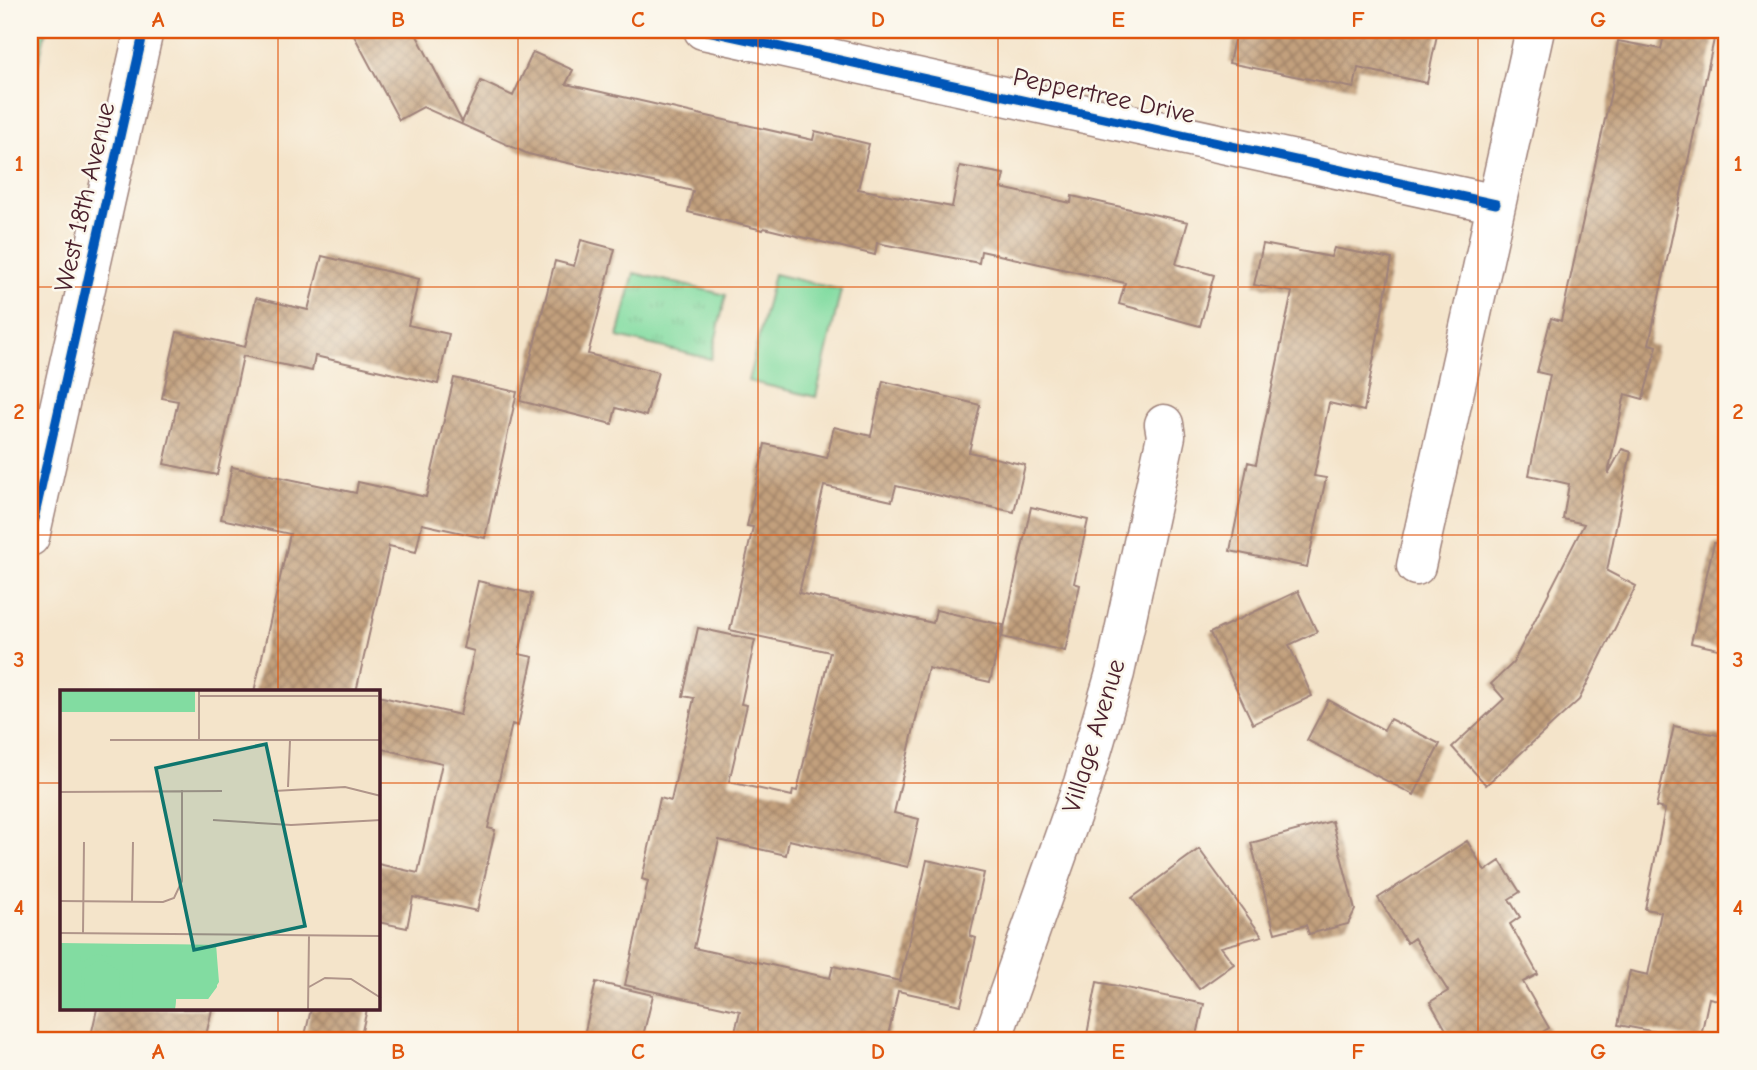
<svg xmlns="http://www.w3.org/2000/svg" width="1757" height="1070" font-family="'Comic Neue',sans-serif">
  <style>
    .grass { fill: url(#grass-tufts); stroke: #667e66; stroke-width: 2 }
    .pitch { fill: #82dca1; stroke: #667e66; stroke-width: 2 }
    .building { fill: url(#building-cross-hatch) }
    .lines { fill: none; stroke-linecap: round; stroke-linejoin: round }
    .minor-casing { stroke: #9f827a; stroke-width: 41 }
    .minor { stroke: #fff; stroke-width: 38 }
    .cycleway-casing { stroke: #fbf7ec; stroke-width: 13 }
    .cycleway { stroke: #0057b8; stroke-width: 9 }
    .grid { fill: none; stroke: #e0560e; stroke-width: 2; stroke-opacity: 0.55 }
    .labels { text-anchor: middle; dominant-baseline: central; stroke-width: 5; stroke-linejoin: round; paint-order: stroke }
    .street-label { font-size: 26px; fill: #4a1f2b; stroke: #fbf7ec }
    .inset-road { fill: none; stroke: #b0958a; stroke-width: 2 }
    .view { fill: #0f766e; fill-opacity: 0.15; stroke: #0f766e; stroke-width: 3.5 }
    .inset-edge { fill: none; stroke: #4a1f2b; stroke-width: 3.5 }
    .neatline { fill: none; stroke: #e0560e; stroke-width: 2.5 }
    .grid-label { font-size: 23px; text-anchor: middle; font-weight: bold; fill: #e0560e }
  </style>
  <defs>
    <pattern id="grass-tufts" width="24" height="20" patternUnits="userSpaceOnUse" patternTransform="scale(1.75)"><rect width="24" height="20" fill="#82dca1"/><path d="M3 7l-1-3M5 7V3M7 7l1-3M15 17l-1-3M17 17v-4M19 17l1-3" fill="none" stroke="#72bc8b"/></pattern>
    <pattern id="building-cross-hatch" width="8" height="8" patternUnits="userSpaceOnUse" patternTransform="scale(1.75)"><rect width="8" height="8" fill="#c2a07d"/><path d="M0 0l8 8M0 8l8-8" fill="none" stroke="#a08267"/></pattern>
  </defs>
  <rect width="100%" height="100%" fill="#fbf7ec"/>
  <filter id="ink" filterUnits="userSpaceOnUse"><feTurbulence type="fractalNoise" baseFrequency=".0143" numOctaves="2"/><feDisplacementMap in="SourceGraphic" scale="14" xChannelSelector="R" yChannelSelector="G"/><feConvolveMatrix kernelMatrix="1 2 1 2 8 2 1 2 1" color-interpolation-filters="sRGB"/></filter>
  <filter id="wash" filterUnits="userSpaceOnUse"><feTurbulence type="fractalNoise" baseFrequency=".00686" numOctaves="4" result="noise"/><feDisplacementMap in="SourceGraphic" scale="28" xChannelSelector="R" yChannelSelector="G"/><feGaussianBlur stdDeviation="1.57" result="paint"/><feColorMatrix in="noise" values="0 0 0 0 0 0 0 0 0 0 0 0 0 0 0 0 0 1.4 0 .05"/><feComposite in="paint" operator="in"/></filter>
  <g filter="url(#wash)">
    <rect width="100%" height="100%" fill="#f4e4ca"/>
    <!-- grass -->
    <path class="grass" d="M 634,273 L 726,295 L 711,359 L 618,337 Z"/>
    <!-- pitch -->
    <path class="pitch" d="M 30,30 L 46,30 L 30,100 Z
      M 774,274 L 841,290 L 816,397 L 748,381 Z"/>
    <g id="blocks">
      <!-- building -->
      <path class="building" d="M 351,30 L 414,30 L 462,122 L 481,81 L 513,96 L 533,52 L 573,70 L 566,84 L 813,140 L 815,131 L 869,144 L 858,189 L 952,207 L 960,166 L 1004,174 L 1001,188 L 1071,203 L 1072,196 L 1188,222 L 1176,264 L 1214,275 L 1200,326 L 1119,304 L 1125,283 L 981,251 L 979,263 L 877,243 L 875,255 L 764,228 L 763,230 L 688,212 L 693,191 L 528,154 L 423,107 L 399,120 Z
        M 1236,30 L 1438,30 L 1427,83 L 1358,68 L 1354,88 L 1229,63 Z
        M 1665,30 L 1716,30 L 1649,344 L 1657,346 L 1643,399 L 1625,394 L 1608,474 L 1622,449 L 1631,452 L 1607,571 L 1636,586 L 1579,700 L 1486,785 L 1452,747 L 1504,699 L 1491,684 L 1513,663 L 1584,524 L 1563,519 L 1569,484 L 1529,475 L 1550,375 L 1537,372 L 1551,318 L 1561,321 L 1612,87 L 1618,41 L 1661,49 Z
        M 581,240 L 615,249 L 588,354 L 658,372 L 646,416 L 616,408 L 612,424 L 520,401 L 555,261 L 574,266 Z
        M 1263,244 L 1331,257 L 1334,248 L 1392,259 L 1364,411 L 1329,403 L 1314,476 L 1326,478 L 1307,567 L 1230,551 L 1248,462 L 1256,464 L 1292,292 L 1254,285 Z
        M 322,256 L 419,279 L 408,325 L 449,334 L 438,384 L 315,356 L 312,371 L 243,356 L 217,475 L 164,464 L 178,401 L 162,398 L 177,332 L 245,347 L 256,298 L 308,310 Z
        M 454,378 L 517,392 L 485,538 L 422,524 L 416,552 L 389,546 L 356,692 L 254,692 L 290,534 L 221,519 L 232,467 L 356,493 L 358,482 L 426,497 Z
        M 883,381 L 980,405 L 969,452 L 1025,465 L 1014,512 L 896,486 L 892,501 L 824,486 L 799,593 L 933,623 L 936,610 L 1003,625 L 990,682 L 928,668 L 894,813 L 919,819 L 908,867 L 789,840 L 786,855 L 719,840 L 694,948 L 830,978 L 833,966 L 900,981 L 927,860 L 984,873 L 970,936 L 976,938 L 961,1005 L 898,991 L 887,1040 L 733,1040 L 740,1011 L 625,985 L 648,881 L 642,879 L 660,798 L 671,801 L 694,698 L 683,696 L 698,628 L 755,640 L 741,704 L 747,705 L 729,782 L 792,796 L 793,790 L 797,791 L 830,652 L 730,630 L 753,527 L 747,526 L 765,444 L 827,458 L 834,427 L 871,436 Z
        M 1031,507 L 1088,520 L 1074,583 L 1080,585 L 1065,651 L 1002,637 Z
        M 1714,543 L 1727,545 L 1727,651 L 1691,643 Z
        M 478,581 L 532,594 L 519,654 L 533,657 L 518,726 L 512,724 L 488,828 L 495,830 L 477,911 L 413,897 L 407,928 L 378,922 L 378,864 L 418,873 L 442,763 L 378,748 L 378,696 L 460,715 L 474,651 L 463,648 Z
        M 1298,591 L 1317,632 L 1289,645 L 1312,696 L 1253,724 L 1210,633 Z
        M 1328,700 L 1384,730 L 1390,719 L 1440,744 L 1414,795 L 1307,740 Z
        M 1674,726 L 1727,737 L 1727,839 L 1720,877 L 1727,879 L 1727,1002 L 1709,998 L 1700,1040 L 1618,1025 L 1630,971 L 1648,975 L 1661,912 L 1645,909 L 1665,809 L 1656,807 Z
        M 1332,821 L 1355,910 L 1348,924 L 1309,934 L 1306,925 L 1275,933 L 1251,843 Z
        M 1467,841 L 1485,871 L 1500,861 L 1520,892 L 1509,899 L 1520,917 L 1510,924 L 1538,974 L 1523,982 L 1549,1028 L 1529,1040 L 1452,1040 L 1430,1002 L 1448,991 L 1414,938 L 1407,943 L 1378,898 Z
        M 1199,849 L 1262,936 L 1221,947 L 1234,964 L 1199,989 L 1132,898 Z
        M 596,982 L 653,995 L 642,1040 L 583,1040 Z
        M 1097,982 L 1204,1004 L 1196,1040 L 1086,1040 Z
        M 97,1009 L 212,1009 L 205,1040 L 90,1040 Z
        M 311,1009 L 367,1009 L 360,1040 L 304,1040 Z"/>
    </g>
  </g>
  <g filter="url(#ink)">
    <use href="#blocks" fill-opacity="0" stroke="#9f827a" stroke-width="2"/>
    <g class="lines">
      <!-- minor casing -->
      <g class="minor-casing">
        <path id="minor" d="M 703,30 L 1496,204
          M 30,537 L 144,30
          M 1416,566 L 1535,30
          M 992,1040 L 1083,783 L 1115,673 L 1166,436 L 1164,424"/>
      </g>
      <!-- minor -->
      <use href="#minor" class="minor"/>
      <!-- cycleway casing -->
      <g class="cycleway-casing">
        <path id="cycleway" d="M 703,30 L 1496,204
          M 30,537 L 144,30"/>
      </g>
      <!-- cycleway -->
      <use href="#cycleway" class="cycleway"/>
    </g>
  </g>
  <!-- grid -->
  <path class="grid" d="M 278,30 L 278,692M 518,30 L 518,1040M 758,30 L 758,1040M 998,30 L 998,1040M 1238,30 L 1238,1040M 1478,30 L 1478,1040M 30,287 L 1727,287M 30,535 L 1727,535M 30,783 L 61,783M 378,783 L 1727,783M 278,1009 L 278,1040"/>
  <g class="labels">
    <!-- street labels -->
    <g class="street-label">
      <text transform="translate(1104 96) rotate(12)">Peppertree Drive</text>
      <text transform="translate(85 197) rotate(-77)">West 18th Avenue</text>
      <text transform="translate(1094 736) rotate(-73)">Village Avenue</text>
    </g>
  </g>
  <!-- overview -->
  <g transform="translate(60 690)">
    <rect width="320" height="320" fill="#f4e4ca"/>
    <path d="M 0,0 L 135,0 L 135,22 L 0,22 ZM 0,253 L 156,255 L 159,292 L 148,309 L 116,309 L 115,320 L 0,320 Z" fill="#82dca1"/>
    <path d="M 73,254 L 156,255 L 157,297 L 148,309 L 116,309 L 115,318 L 80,318 L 72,308 ZM 36,264 L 52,267 L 63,278 L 66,320 L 61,320 L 59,281 L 41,269 L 22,280 L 20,320 L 15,320 L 15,266 L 20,266 L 21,273 ZM 25,286 L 56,286 L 56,320 L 24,320 Z" fill="#82dca1"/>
    <path class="inset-road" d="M 139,0 L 139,50M 139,6 L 318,6M 50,50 L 321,50M 228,97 L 230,51M 214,101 L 285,97 L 321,106M 0,102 L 162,101M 153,130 L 231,135 L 321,130M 0,211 L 103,212 L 114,208 L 122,191 L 122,100M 72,211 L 73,152M 0,243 L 321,246M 23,243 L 24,152M 249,297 L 265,288 L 291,289 L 321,308M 248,320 L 249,245"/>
    <path class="view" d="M 206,54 L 245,236 L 134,260 L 96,78 Z"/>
    <rect width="320" height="320" class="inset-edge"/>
  </g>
  <!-- margin -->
  <rect width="1757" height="1070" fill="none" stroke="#fbf7ec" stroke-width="77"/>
  <rect x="38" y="38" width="1680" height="994" class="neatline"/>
  <g class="grid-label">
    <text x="158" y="27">A</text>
    <text x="398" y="27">B</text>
    <text x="638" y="27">C</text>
    <text x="878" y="27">D</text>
    <text x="1118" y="27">E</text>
    <text x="1358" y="27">F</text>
    <text x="1598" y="27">G</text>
    <text x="19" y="171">1</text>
    <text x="1738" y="171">1</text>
    <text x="19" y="419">2</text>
    <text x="1738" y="419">2</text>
    <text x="19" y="667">3</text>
    <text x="1738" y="667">3</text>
    <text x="19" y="915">4</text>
    <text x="1738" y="915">4</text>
    <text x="158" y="1059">A</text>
    <text x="398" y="1059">B</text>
    <text x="638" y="1059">C</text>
    <text x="878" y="1059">D</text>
    <text x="1118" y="1059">E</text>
    <text x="1358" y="1059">F</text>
    <text x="1598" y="1059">G</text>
  </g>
</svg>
